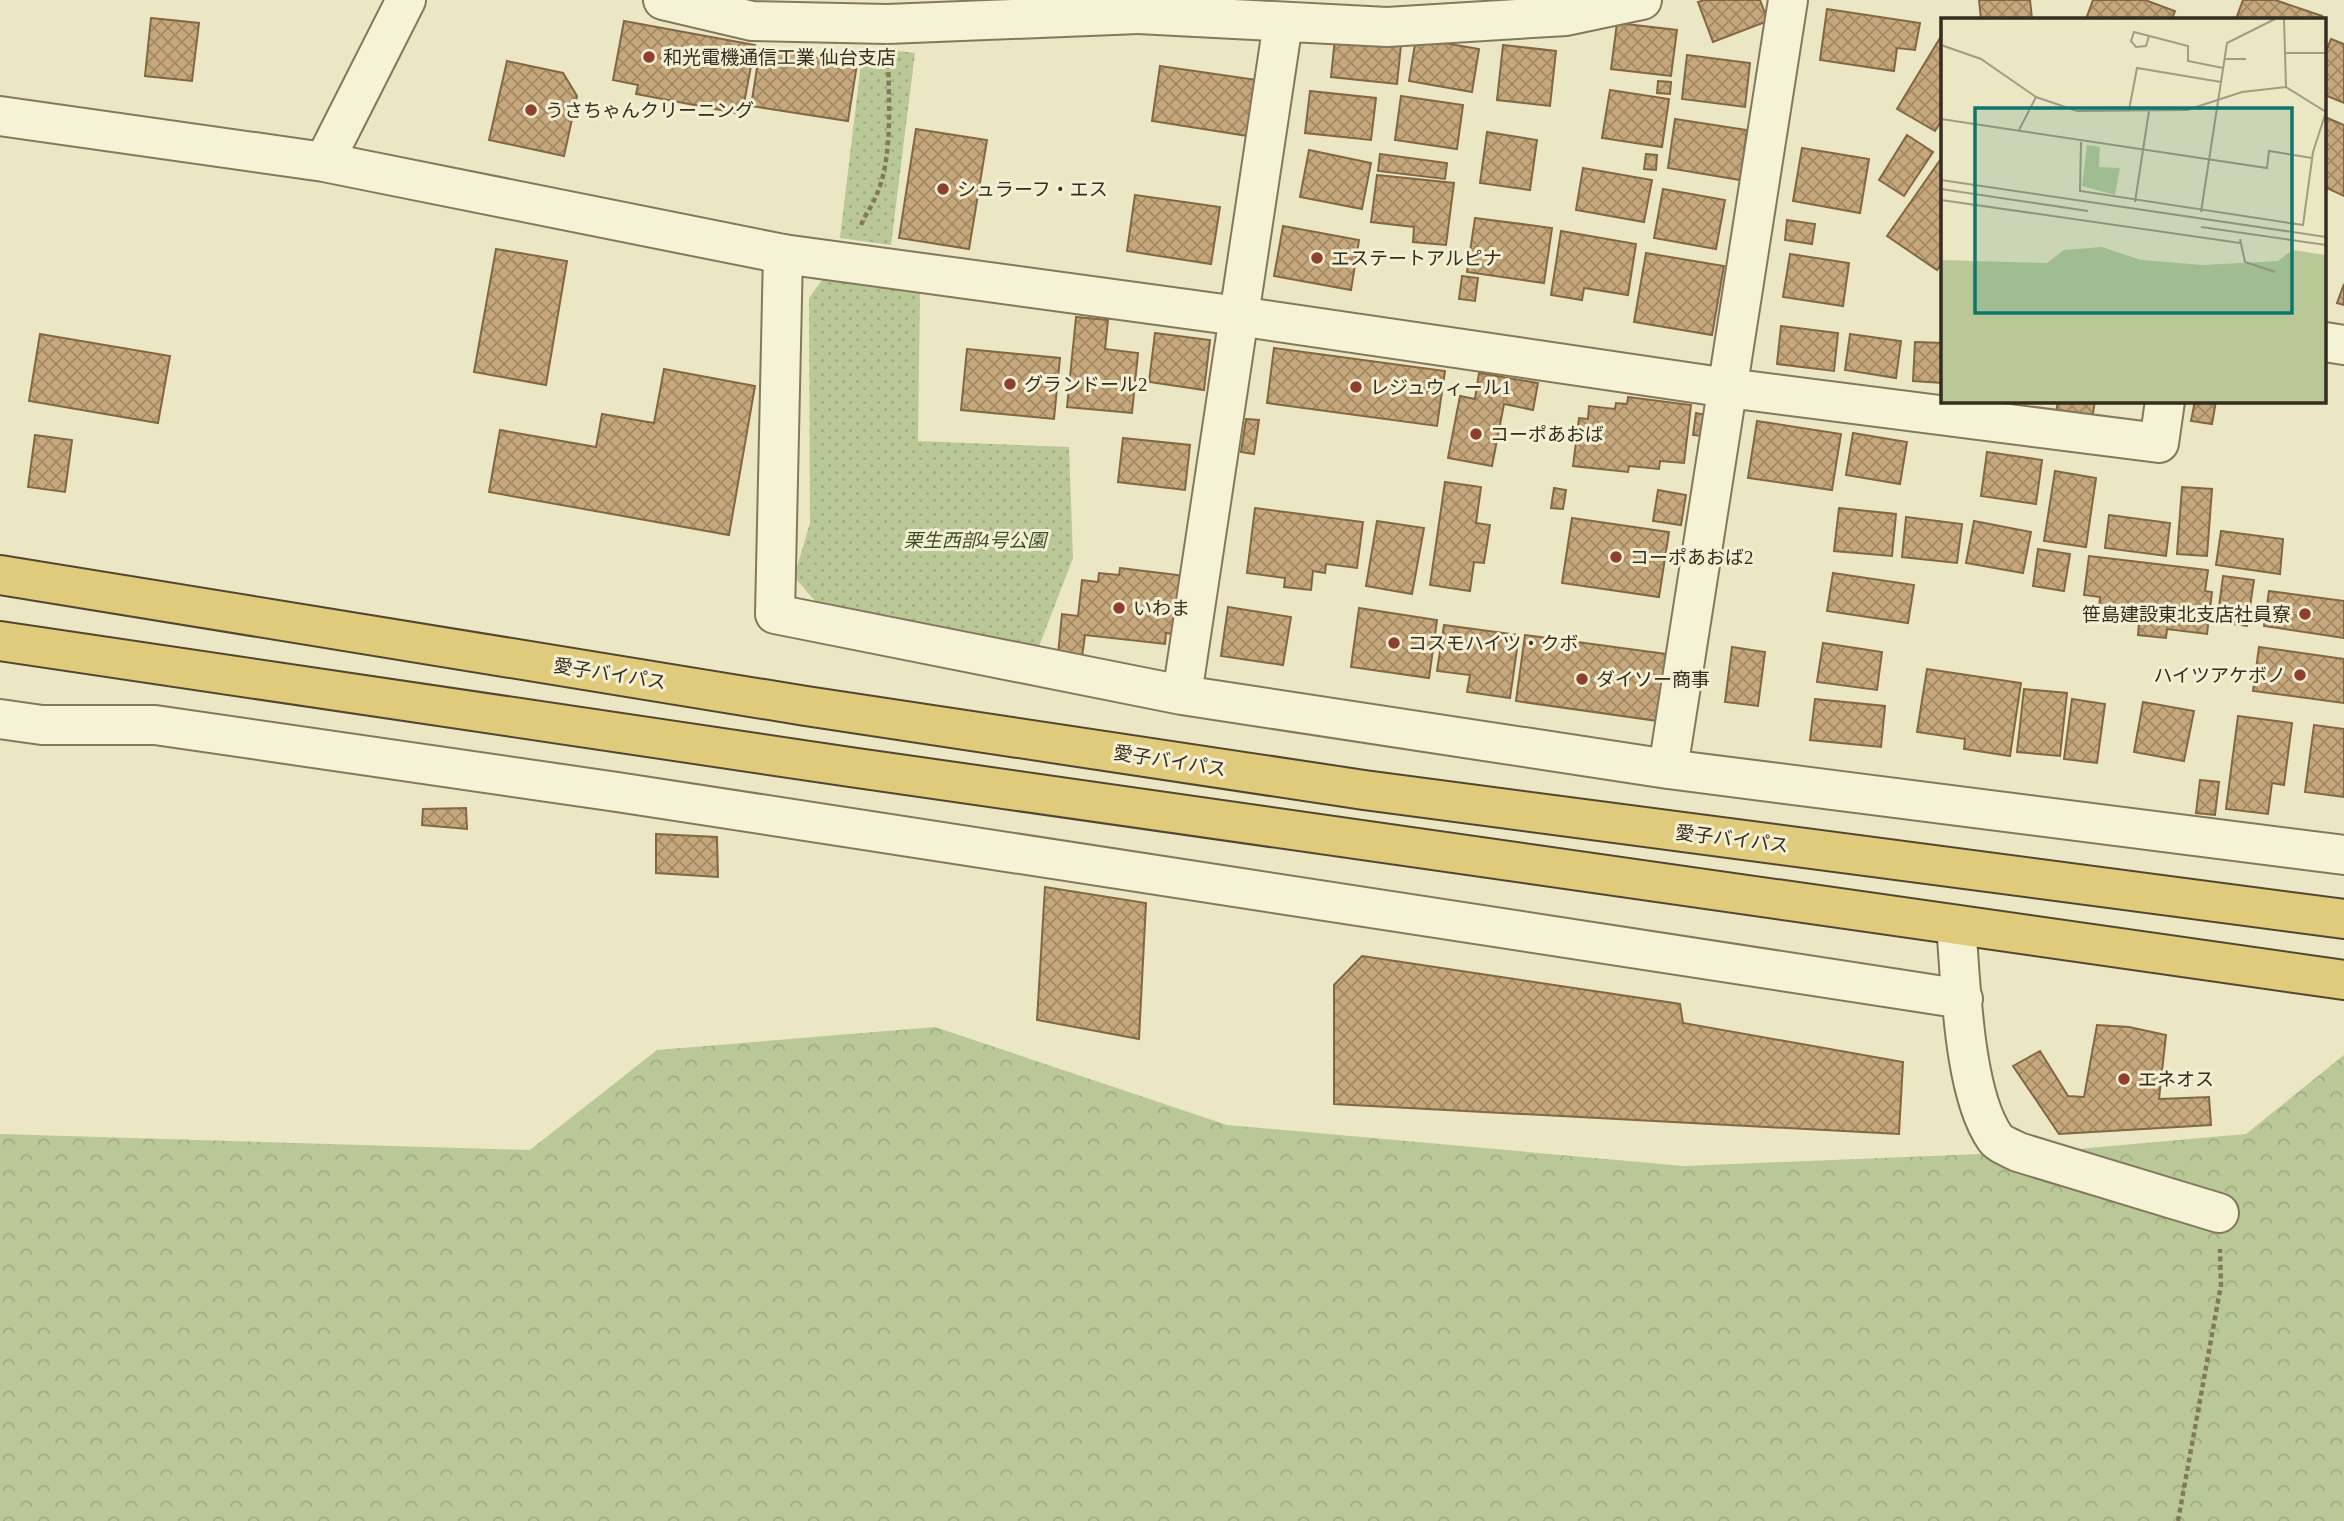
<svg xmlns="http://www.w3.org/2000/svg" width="2344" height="1521" font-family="'Times New Roman','Noto Sans JP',serif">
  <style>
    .forest { fill: url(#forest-crowns) }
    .park { fill: url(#park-dots) }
    .building { fill: url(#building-cross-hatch); stroke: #826743; stroke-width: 2 }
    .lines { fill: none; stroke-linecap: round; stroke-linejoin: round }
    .minor-casing { stroke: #84785b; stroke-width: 42 }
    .tertiary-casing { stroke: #84785b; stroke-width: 42 }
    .trunk-casing { stroke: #52462f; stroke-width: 42 }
    .path { stroke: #84785b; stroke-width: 4.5; stroke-dasharray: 5 3.5; stroke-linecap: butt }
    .minor { stroke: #f6f2d6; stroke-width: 38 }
    .tertiary { stroke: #f6f2d6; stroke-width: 38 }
    .trunk { stroke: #e0ca7c; stroke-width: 38 }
    .poi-dot { fill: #8f3f2f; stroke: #f3efd3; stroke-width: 2.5 }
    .labels { text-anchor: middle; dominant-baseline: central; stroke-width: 6; stroke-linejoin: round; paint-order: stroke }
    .poi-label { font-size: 19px; fill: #352d1f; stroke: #f3efd3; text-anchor: start }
    .park-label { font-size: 19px; font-style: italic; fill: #3e5026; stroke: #f3efd3 }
    .street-label { font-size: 19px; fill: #352d1f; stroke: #f3efd3 }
    .inset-road { fill: none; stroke: #a29c82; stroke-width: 2 }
    .view { fill: #0f766e; fill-opacity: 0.15; stroke: #0f766e; stroke-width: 3.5 }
    .inset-edge { fill: none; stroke: #352d1f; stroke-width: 3.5 }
  </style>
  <defs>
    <pattern id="forest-crowns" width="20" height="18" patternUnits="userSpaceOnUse" patternTransform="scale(1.75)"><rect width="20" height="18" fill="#bac898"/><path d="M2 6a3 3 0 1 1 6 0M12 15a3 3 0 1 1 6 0" fill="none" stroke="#a0ac83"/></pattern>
    <pattern id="park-dots" width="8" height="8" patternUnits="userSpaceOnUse" patternTransform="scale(1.75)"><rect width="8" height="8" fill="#bac898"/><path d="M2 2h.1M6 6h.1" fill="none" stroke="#a0ac83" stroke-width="1.8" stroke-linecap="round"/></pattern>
    <pattern id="building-cross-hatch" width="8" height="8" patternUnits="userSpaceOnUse" patternTransform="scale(1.75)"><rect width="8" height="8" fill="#c7a87c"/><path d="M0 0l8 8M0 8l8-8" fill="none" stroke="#a28965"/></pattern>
  </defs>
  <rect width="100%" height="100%" fill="#ebe6c4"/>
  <!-- forest -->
  <path class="forest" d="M 935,1027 L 1227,1125 L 1684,1166 L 2055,1151 L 2246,1134 L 2344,1055 L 2344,1521 L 0,1521 L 0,1134 L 530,1150 L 657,1050 Z"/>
  <!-- park -->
  <path class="park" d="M 863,47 L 915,53 L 891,245 L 840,238 Z
    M 825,276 L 920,289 L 918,441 L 1069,447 L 1073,558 L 1038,649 L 824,611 L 794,577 L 810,523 L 809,298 Z"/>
  <!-- building -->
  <path class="building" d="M 1704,0 L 1760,0 L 1768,21 L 1713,42 L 1698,2 Z
    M 1979,0 L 2030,0 L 2032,19 L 1981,19 Z
    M 2093,0 L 2145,0 L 2175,11 L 2172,19 L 2086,19 Z
    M 2243,0 L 2275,0 L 2322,16 L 2321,19 L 2236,19 Z
    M 1827,9 L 1920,23 L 1915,50 L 1897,48 L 1894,71 L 1820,60 Z
    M 151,18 L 199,23 L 192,81 L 145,76 Z
    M 624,21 L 755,45 L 742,114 L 636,94 L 638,85 L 613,80 Z
    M 1617,23 L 1677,30 L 1671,76 L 1611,69 Z
    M 1943,33 L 1943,118 L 1935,131 L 1897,109 Z
    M 1335,38 L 1401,45 L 1397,84 L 1331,77 Z
    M 1416,38 L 1479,49 L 1472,92 L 1409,81 Z
    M 2331,39 L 2344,44 L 2344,103 L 2325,95 L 2325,54 Z
    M 1503,45 L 1556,51 L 1550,106 L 1497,100 Z
    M 760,49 L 857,64 L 848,121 L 751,106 Z
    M 1687,55 L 1750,63 L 1745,107 L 1682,99 Z
    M 507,61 L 563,73 L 577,96 L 564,156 L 489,140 Z
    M 1160,66 L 1257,80 L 1248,136 L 1152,121 Z
    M 1658,81 L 1671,82 L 1670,94 L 1657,93 Z
    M 1610,90 L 1669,99 L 1662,147 L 1602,138 Z
    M 1310,91 L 1376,98 L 1371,140 L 1305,133 Z
    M 1401,96 L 1463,105 L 1457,149 L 1395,140 Z
    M 2325,117 L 2344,125 L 2344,196 L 2325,187 Z
    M 1675,119 L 1747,130 L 1740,180 L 1668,168 Z
    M 916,129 L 987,140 L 969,249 L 899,238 Z
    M 1487,132 L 1537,140 L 1530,190 L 1480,183 Z
    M 1907,135 L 1933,152 L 1904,196 L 1879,180 Z
    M 1802,148 L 1869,159 L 1860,213 L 1793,201 Z
    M 1309,150 L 1371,163 L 1362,209 L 1300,197 Z
    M 1380,154 L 1447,163 L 1445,179 L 1378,171 Z
    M 1646,154 L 1657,155 L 1656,170 L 1644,169 Z
    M 1943,156 L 1943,261 L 1937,270 L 1887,236 Z
    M 1583,168 L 1652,180 L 1644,222 L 1576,210 Z
    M 1377,175 L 1454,183 L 1446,245 L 1413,242 L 1414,227 L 1371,222 Z
    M 1663,189 L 1725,200 L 1716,249 L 1654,238 Z
    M 1135,195 L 1220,207 L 1211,264 L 1127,251 Z
    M 1475,218 L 1552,228 L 1544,283 L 1467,272 Z
    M 1787,220 L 1815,224 L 1812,244 L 1785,240 Z
    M 1283,226 L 1359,240 L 1351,290 L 1274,276 Z
    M 1561,231 L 1636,244 L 1628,295 L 1584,288 L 1582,300 L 1551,295 Z
    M 496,249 L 567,261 L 546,385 L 474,372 Z
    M 1646,253 L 1724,266 L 1712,335 L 1634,322 Z
    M 1790,254 L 1849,263 L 1843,306 L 1783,297 Z
    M 1462,276 L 1478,278 L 1475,301 L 1459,299 Z
    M 2344,284 L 2344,305 L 2337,303 Z
    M 1076,317 L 1108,320 L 1105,349 L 1138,353 L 1132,413 L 1067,407 Z
    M 1781,326 L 1838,333 L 1834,371 L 1777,364 Z
    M 1155,333 L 1210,340 L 1204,390 L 1149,382 Z
    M 40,334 L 170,356 L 158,423 L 29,401 Z
    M 1850,334 L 1901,341 L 1896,378 L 1845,370 Z
    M 1915,342 L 1943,343 L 1943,383 L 1913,381 Z
    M 1274,348 L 1445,371 L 1437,426 L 1267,403 Z
    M 967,349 L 1060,358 L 1054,419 L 961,410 Z
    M 664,369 L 755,386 L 729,535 L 489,492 L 500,430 L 596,447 L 602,414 L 654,423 Z
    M 1479,373 L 1538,383 L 1533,410 L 1504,404 L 1492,466 L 1448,458 L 1460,396 L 1475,399 Z
    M 1628,397 L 1691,405 L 1684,463 L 1660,461 L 1659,469 L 1629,466 L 1628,472 L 1573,466 L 1579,418 L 1588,419 L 1589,406 L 1615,409 L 1616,403 L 1627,404 Z
    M 2058,401 L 2095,401 L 2092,419 L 2056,413 Z
    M 2195,401 L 2216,401 L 2212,424 L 2191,421 Z
    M 1696,413 L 1711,416 L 1708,437 L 1693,435 Z
    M 1246,419 L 1259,420 L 1254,454 L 1241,452 Z
    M 1757,421 L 1841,434 L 1832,490 L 1748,478 Z
    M 1853,433 L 1907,442 L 1900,484 L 1846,475 Z
    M 35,435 L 72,440 L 65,492 L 28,487 Z
    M 1123,438 L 1190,445 L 1185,490 L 1118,482 Z
    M 1987,452 L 2042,460 L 2036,504 L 1981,496 Z
    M 2055,471 L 2096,478 L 2086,547 L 2044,541 Z
    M 1445,482 L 1481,487 L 1476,523 L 1490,525 L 1484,563 L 1474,562 L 1470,591 L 1430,585 Z
    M 2182,487 L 2212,489 L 2207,556 L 2177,554 Z
    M 1554,488 L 1566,490 L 1563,509 L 1551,508 Z
    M 1658,490 L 1686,495 L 1681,525 L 1653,521 Z
    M 1255,508 L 1363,522 L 1357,568 L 1326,564 L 1325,573 L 1313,571 L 1311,590 L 1284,587 L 1285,578 L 1247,573 Z
    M 1839,508 L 1896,514 L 1892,556 L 1834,551 Z
    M 2109,515 L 2170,523 L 2166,556 L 2105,548 Z
    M 1906,517 L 1962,524 L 1957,563 L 1902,557 Z
    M 1572,518 L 1669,532 L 1659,597 L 1562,583 Z
    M 1377,521 L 1424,528 L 1412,594 L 1366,586 Z
    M 1974,521 L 2031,532 L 2023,573 L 1966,563 Z
    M 2221,531 L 2283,539 L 2280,574 L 2216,565 Z
    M 2038,549 L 2070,554 L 2064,591 L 2033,586 Z
    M 2089,556 L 2208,570 L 2205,591 L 2212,592 L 2207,634 L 2167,629 L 2166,638 L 2138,635 L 2139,623 L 2098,618 L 2100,597 L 2084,595 Z
    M 1120,568 L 1186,576 L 1179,635 L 1166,633 L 1165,644 L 1085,635 L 1082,657 L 1058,654 L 1062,614 L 1078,616 L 1082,580 L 1098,582 L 1099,573 L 1119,575 Z
    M 1833,573 L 1914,585 L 1908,623 L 1827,611 Z
    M 2223,576 L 2254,580 L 2247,626 L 2217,622 Z
    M 2269,591 L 2344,601 L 2344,638 L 2264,626 Z
    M 1228,607 L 1291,617 L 1283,665 L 1221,656 Z
    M 1359,608 L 1437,620 L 1429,678 L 1351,667 Z
    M 1444,625 L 1519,635 L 1510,698 L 1467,692 L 1470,675 L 1437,671 Z
    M 1525,635 L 1667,654 L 1658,721 L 1516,701 Z
    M 1823,643 L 1882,652 L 1877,690 L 1817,682 Z
    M 1732,647 L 1765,652 L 1758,706 L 1725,702 Z
    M 2259,647 L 2344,659 L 2344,703 L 2253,691 Z
    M 1927,669 L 2021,683 L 2010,756 L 1964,749 L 1965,739 L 1917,732 Z
    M 2024,689 L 2067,693 L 2060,756 L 2017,752 Z
    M 1815,699 L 1885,706 L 1881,747 L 1810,740 Z
    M 2072,699 L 2105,704 L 2097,763 L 2064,759 Z
    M 2143,702 L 2194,711 L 2184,761 L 2134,752 Z
    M 2238,716 L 2292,723 L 2284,785 L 2272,783 L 2268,814 L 2226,809 Z
    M 2314,725 L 2344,729 L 2344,797 L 2305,792 Z
    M 2200,780 L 2219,782 L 2215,815 L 2196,813 Z
    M 466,808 L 467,829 L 422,825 L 423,809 Z
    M 656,834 L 717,837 L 718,877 L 656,873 Z
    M 1045,887 L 1146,903 L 1139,1039 L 1037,1020 Z
    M 1362,956 L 1680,1004 L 1683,1023 L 1903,1062 L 1899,1134 L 1334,1104 L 1334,985 Z
    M 2097,1025 L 2129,1027 L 2166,1035 L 2159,1099 L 2209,1097 L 2211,1125 L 2059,1134 L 2013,1066 L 2040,1051 L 2068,1096 L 2084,1097 Z"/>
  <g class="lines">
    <!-- minor casing -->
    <g class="minor-casing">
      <path id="minor" d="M 1140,0 L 1138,14 L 1387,27 L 1566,16 L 1642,0
        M 2325,342 L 2344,345
        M 2165,401 L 2159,443 L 1728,388 L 1238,316 L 783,254 L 775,614 L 1182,695 L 1668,769 L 2344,855
        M 1182,695 L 1283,23
        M 0,719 L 42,725 L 155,725 L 617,792 L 1963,999
        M 1668,769 L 1788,0
        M 1956,925 C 1961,982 1963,1092 1995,1138 C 1999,1144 2011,1148 2018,1152 L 2219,1213"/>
    </g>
    <!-- tertiary casing -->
    <g class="tertiary-casing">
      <path id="tertiary" d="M 663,0 L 752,21 L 887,24 L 1138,14
        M 0,116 L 324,162 L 783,254
        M 324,162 L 406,0"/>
    </g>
    <!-- trunk casing -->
    <g class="trunk-casing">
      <path id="trunk" d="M 0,575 L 806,706 L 1364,790 L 2344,919
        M 0,641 L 850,767 L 2344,980"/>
    </g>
    <!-- path -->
    <path class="path" d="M 861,225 C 865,215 872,206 876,196 C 893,160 889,99 888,60
      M 2178,1521 L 2221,1285 L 2220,1249"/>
    <!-- minor -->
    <use href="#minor" class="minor"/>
    <!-- tertiary -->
    <use href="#tertiary" class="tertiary"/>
    <!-- trunk -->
    <use href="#trunk" class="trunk"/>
  </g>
  <!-- markers -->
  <g class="poi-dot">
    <circle cx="649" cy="57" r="7"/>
    <circle cx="531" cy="110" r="7"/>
    <circle cx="943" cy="189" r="7"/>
    <circle cx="1317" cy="258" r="7"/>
    <circle cx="1010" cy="384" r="7"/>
    <circle cx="1356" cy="387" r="7"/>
    <circle cx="1476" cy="434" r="7"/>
    <circle cx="1616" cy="557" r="7"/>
    <circle cx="1119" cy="608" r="7"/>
    <circle cx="2305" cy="614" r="7"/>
    <circle cx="1394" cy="643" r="7"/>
    <circle cx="2300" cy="675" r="7"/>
    <circle cx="1582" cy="679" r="7"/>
    <circle cx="2124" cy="1079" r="7"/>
  </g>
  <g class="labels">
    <!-- poi labels -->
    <g class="poi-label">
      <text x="663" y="57">和光電機通信工業 仙台支店</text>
      <text x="545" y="110">うさちゃんクリーニング</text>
      <text x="957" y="189">シュラーフ・エス</text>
      <text x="1331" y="258">エステートアルピナ</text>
      <text x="1024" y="384">グランドール2</text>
      <text x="1370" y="387">レジュウィール1</text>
      <text x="1490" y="434">コーポあおば</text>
      <text x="1630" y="557">コーポあおば2</text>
      <text x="1133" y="608">いわま</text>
      <text x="2291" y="614" text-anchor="end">笹島建設東北支店社員寮</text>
      <text x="1408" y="643">コスモハイツ・クボ</text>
      <text x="2286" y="675" text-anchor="end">ハイツアケボノ</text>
      <text x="1596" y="679">ダイソー商事</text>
      <text x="2138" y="1079">エネオス</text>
    </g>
    <!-- park labels -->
    <g class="park-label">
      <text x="975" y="540">栗生西部4号公園</text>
    </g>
    <!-- street labels -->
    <g class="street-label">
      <text transform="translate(610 674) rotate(9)">愛子バイパス</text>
      <text transform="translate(1170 761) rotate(9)">愛子バイパス</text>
      <text transform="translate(1732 839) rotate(7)">愛子バイパス</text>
    </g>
  </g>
  <!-- overview -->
  <g transform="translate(1941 18)">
    <rect width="385" height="385" fill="#ebe6c4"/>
    <path d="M 161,229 L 200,242 L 262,247 L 337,243 L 351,232 L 385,237 L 385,384 L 0,384 L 0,242 L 106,245 L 123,232 Z" fill="#bac898"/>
    <path d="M 146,127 L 159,129 L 158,149 L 179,150 L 174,177 L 141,168 Z" fill="#bac898"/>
    <path class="inset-road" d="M 343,1 L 345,69M 208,18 L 205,28 L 195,29 L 190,23 L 193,14 L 247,28 L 247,43 L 282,50M 0,27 L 40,41 L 95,79 L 136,93 L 246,92 L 301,74 L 345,69 L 385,94M 344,35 L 385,35M 283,41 L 305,41M 188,92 L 196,50 L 280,64M 0,101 L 326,150 L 328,133 L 371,140M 78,112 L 95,79M 140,124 L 139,173 L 362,207 L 372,134 L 385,94M 0,162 L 385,219M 0,171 L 147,193M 0,182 L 299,225M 194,184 L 208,93M 260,194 L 286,25 L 334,1M 260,209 L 385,227M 299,221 L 304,244 L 334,254"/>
    <path class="view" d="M 34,90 L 351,90 L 351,295 L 34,295 Z"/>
    <rect width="385" height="385" class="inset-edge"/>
  </g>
</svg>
